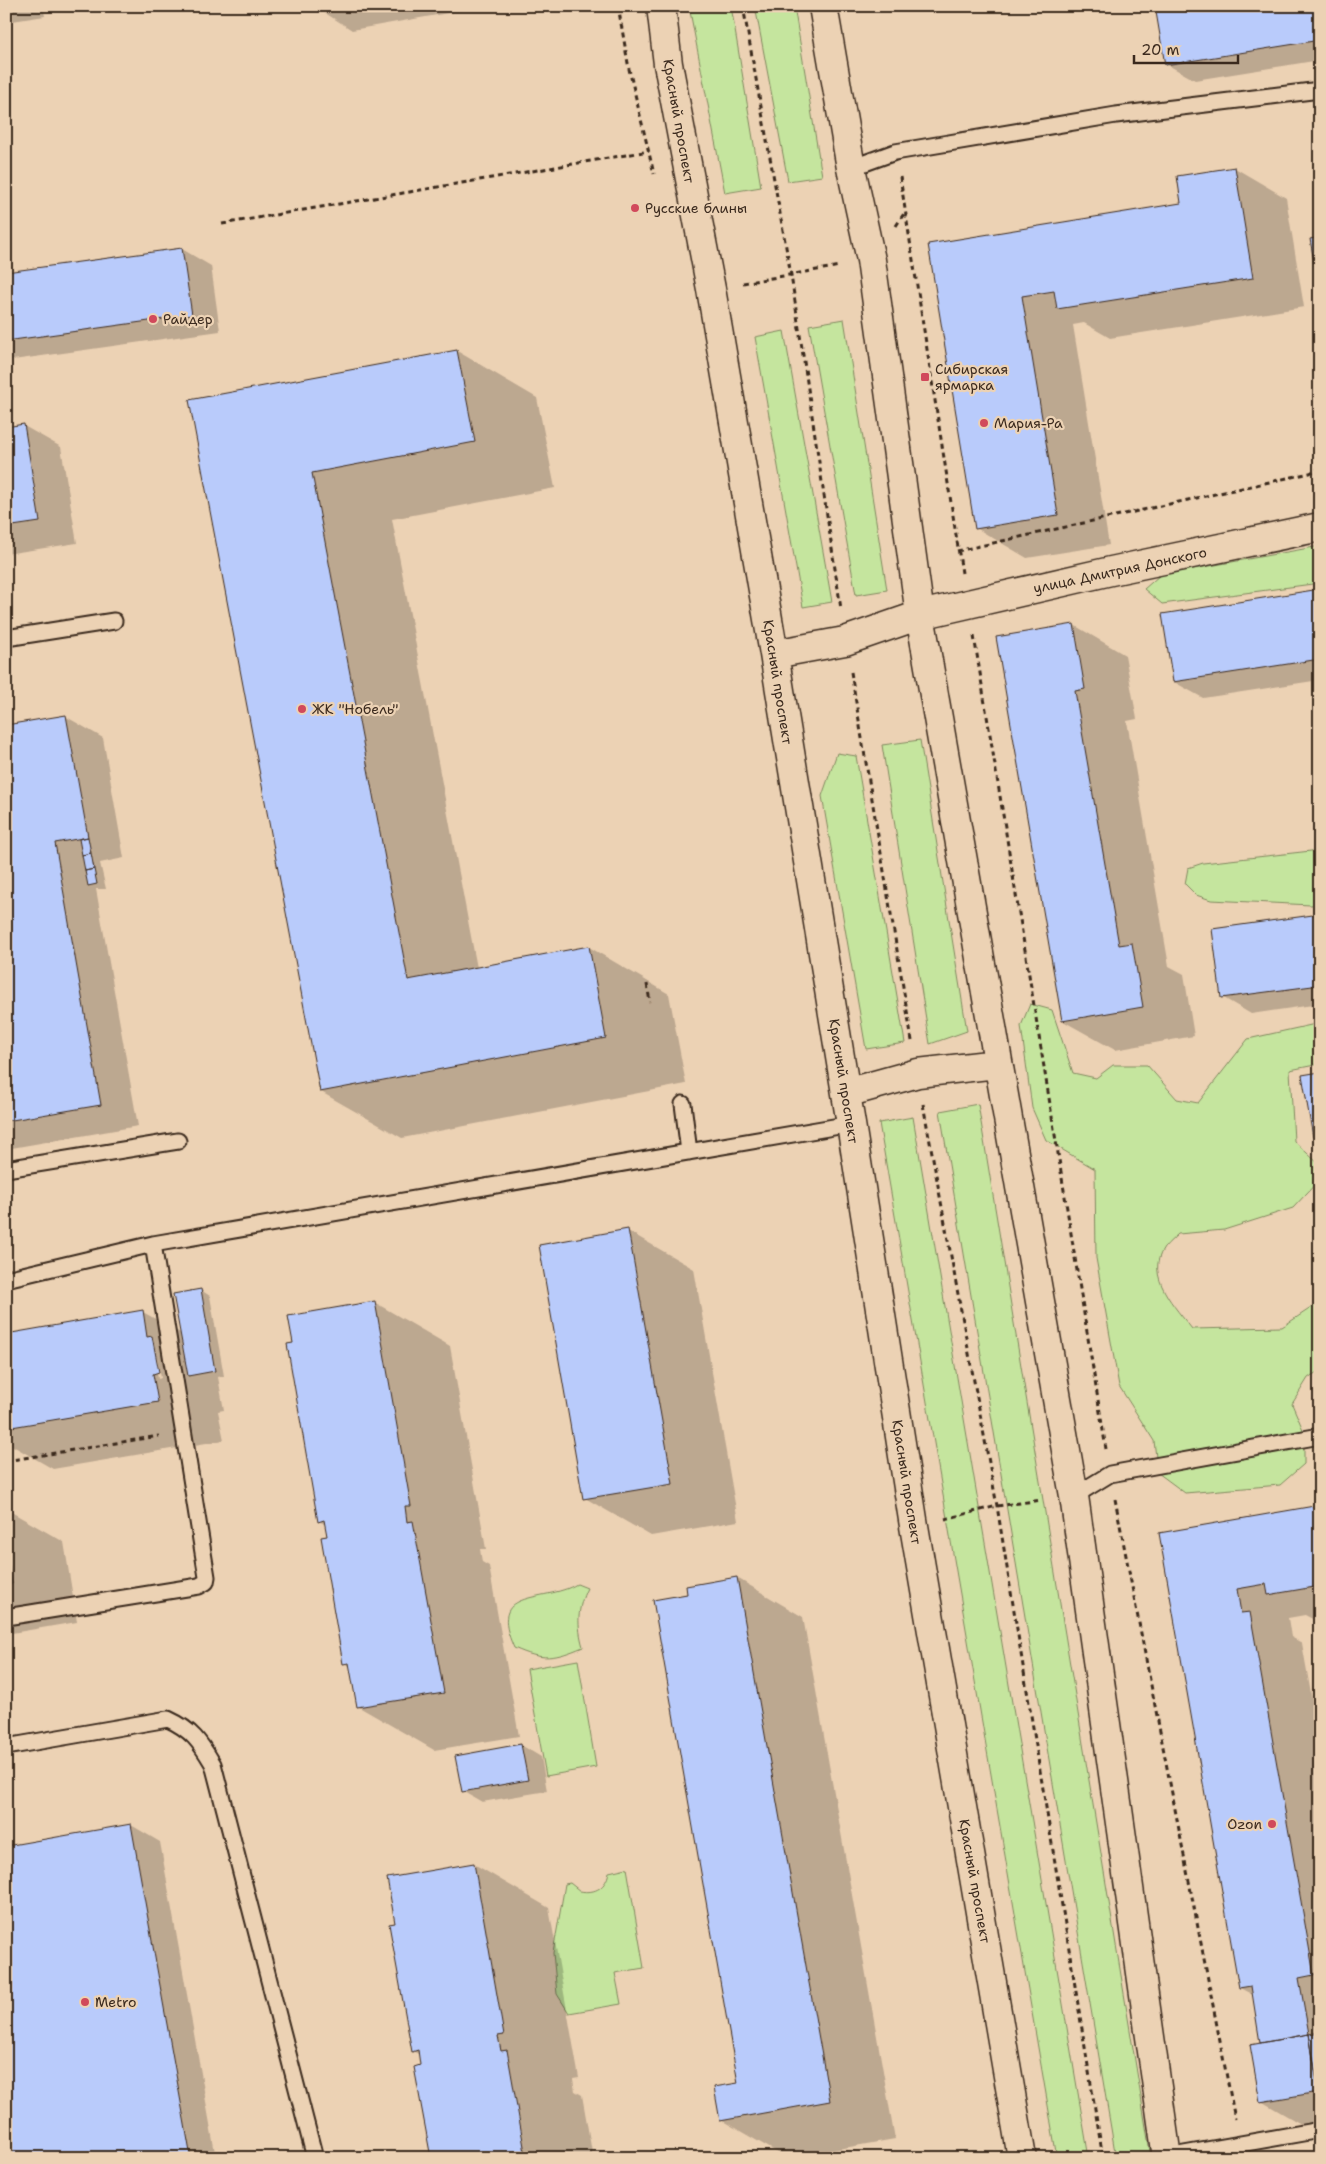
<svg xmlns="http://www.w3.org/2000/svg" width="1326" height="2164" font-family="'Shantell Sans',sans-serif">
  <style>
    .green { fill: #c5e59e; stroke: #80885e }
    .shadow { fill: #0003; fill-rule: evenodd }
    .building { fill: #b9cbfb; stroke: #3b2a1e }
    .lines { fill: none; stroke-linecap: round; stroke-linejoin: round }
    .service-casing { stroke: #3b2a1e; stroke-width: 19 }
    .tertiary-casing { stroke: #3b2a1e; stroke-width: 31 }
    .secondary-casing { stroke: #3b2a1e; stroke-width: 31 }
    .path { stroke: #3b2a1e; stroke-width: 3; stroke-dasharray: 5 4; stroke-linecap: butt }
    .service { stroke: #ecd2b4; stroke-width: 15 }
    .tertiary { stroke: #ecd2b4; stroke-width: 28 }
    .secondary { stroke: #ecd2b4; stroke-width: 28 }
    .poi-dot { fill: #d1495b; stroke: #ecd2b4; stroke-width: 2 }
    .labels { text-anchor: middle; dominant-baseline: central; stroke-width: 4.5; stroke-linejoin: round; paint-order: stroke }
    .street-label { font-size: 14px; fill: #3b2a1e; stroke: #ecd2b4 }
    .poi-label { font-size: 14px; fill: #3b2a1e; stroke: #ecd2b4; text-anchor: start }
  </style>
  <rect width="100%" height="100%" fill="#ecd2b4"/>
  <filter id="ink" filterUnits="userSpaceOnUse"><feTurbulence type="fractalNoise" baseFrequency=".02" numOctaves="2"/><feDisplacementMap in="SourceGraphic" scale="10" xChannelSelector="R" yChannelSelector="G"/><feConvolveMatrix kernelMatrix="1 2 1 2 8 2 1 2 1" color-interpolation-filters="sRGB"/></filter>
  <g filter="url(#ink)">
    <!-- green -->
    <path class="green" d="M 689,6 L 731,6 L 761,187 L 725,193 Z
      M 755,6 L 794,6 L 822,176 L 788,181 Z
      M 844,319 L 887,590 L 856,595 L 809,325 Z
      M 784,331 L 832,602 L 803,607 L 755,337 Z
      M 1320,546 L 1320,583 L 1162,604 L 1144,589 L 1160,575 Z
      M 920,740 L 967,1031 L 930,1044 L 882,745 Z
      M 837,753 L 856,756 L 905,1043 L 866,1049 L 822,796 Z
      M 1320,850 L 1320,904 L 1311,905 L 1211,900 L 1196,895 L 1185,884 L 1188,868 L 1203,863 Z
      M 1030,1004 L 1052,1010 L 1073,1073 L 1096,1078 L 1113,1065 L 1147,1065 L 1177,1099 L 1198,1103 L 1248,1039 L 1320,1023 L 1320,1064 L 1290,1070 L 1294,1141 L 1320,1165 L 1320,1179 L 1293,1208 L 1224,1230 L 1178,1234 C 1174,1238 1168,1243 1164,1248 C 1144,1276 1176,1308 1192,1329 L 1282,1327 L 1320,1302 L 1320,1370 L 1308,1378 L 1292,1404 L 1304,1432 L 1304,1464 L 1280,1485 L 1185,1493 L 1158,1473 L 1154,1441 L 1119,1386 L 1096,1258 L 1095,1169 L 1046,1140 L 1032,1108 L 1021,1026 Z
      M 978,1104 L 1151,2158 L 1116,2158 L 940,1111 Z
      M 913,1117 L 1089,2158 L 1057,2158 L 879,1123 Z
      M 577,1584 L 587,1588 C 577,1609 577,1625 583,1647 C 554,1659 543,1661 514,1648 C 486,1586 542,1604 577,1584 Z
      M 578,1660 L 596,1767 L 546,1776 L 527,1669 Z
      M 627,1868 L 644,1968 L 615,1973 L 621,2004 L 569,2013 L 557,1994 L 553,1953 L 565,1884 L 570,1883 L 580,1891 C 596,1894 606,1887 609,1872 Z"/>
    <!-- shadow -->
    <path class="shadow" d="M 6,6 L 43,6 L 45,16 L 6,22 Z
      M 314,6 L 488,6 L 352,30 Z
      M 1320,6 L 1320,60 L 1195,80 L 1166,64 Z
      M 1235,168 L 1286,198 L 1304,307 L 1110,338 L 1084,323 L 1073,325 L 1109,545 L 1027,558 L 976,528 L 929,245 L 1183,204 Z
      M 182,249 L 211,266 L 220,331 L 6,361 L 6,274 Z
      M 457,351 L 537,398 L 555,488 L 392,519 L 477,968 L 589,947 L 669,994 L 686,1084 L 402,1138 L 321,1092 L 191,401 Z
      M 24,426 L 61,447 L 77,543 L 6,554 L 6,429 Z
      M 1320,591 L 1320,680 L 1203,698 L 1174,682 Z
      M 1074,625 L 1125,655 L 1137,719 L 1127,721 L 1169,966 L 1184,974 L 1194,1036 L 1115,1050 L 1063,1021 Z
      M 65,716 L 103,738 L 124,858 L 100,863 L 106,889 L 96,889 L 138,1126 L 6,1149 L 6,726 Z
      M 1320,916 L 1320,1004 L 1251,1014 L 1222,997 Z
      M 628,1231 L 694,1269 L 738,1521 L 651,1536 L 585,1498 Z
      M 201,1290 L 210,1296 L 224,1376 L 218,1377 L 224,1410 L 218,1411 L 224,1440 L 53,1469 L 6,1442 L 6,1335 L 143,1312 L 182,1334 ZM 155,1357 L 157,1357 L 161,1378 L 158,1379 Z
      M 374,1302 L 450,1346 L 486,1549 L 480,1549 L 482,1562 L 489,1566 L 519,1736 L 434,1750 L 359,1707 L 351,1667 L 344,1663 L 328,1536 L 326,1525 L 319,1521 L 294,1344 Z
      M 1320,1506 L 1320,1623 L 1305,1615 L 1288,1618 L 1291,1637 L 1302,1643 L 1320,1745 L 1320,2130 L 1313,2131 L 1261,2101 L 1262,2044 L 1253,1995 L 1240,1988 L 1161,1534 Z
      M 6,1509 L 64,1542 L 77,1622 L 6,1634 Z
      M 737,1578 L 803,1617 L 895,2139 L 787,2158 L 721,2120 L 739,2084 Z
      M 521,1745 L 541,1757 L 547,1791 L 482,1802 L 463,1791 Z
      M 131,1825 L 160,1842 L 216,2158 L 6,2158 L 6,1847 Z
      M 474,1864 L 549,1908 L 579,2078 L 573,2079 L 575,2091 L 582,2095 L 593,2158 L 432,2158 L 422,2066 L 420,2055 L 413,2051 L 397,1924 Z"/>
    <!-- building -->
    <path class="building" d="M 313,6 L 330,6 L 313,9 Z
      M 1155,6 L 1320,6 L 1320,40 L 1165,65 Z
      M 1235,167 L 1253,278 L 1057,309 L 1054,291 L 1022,296 L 1058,515 L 975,529 L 928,244 L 1181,203 L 1177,176 Z
      M 1320,237 L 1320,296 L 1310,239 Z
      M 182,248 L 192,315 L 6,341 L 6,272 Z
      M 457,350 L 475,442 L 312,473 L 408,980 L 589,946 L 606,1038 L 320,1092 L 189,400 Z
      M 24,424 L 40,522 L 6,527 L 6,427 Z
      M 1320,589 L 1320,659 L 1173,682 L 1162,614 Z
      M 1074,624 L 1085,689 L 1075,691 L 1119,945 L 1132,943 L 1143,1007 L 1062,1021 L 996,637 Z
      M 66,715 L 88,837 L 55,843 L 101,1105 L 6,1121 L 6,725 Z
      M 88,837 L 91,853 L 82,855 L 79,839 Z
      M 91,853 L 94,869 L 85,871 L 82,855 Z
      M 94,869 L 97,884 L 88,886 L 85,871 Z
      M 1320,914 L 1320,985 L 1221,998 L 1212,929 Z
      M 1320,1072 L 1320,1135 L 1313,1137 L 1302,1075 Z
      M 628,1229 L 673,1484 L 583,1499 L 539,1245 Z
      M 201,1289 L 215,1371 L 188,1376 L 173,1294 Z
      M 375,1301 L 411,1506 L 405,1506 L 407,1522 L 413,1521 L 444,1693 L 357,1707 L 349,1663 L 343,1664 L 321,1537 L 327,1536 L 324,1520 L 318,1522 L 287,1344 L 293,1343 L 288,1316 Z
      M 143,1310 L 147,1337 L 152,1336 L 159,1372 L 153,1374 L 158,1402 L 6,1428 L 6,1334 Z
      M 1320,1505 L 1320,1586 L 1268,1595 L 1266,1584 L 1237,1589 L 1241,1613 L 1250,1612 L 1314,1975 L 1299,1978 L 1309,2034 L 1260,2043 L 1251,1986 L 1239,1988 L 1159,1533 Z
      M 6,1551 L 12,1584 L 6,1585 Z
      M 737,1577 L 830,2101 L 720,2121 L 714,2087 L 738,2083 L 653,1600 L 687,1594 L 686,1586 Z
      M 521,1744 L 528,1780 L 462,1792 L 455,1756 Z
      M 131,1824 L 191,2158 L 6,2158 L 6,1846 Z
      M 474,1863 L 504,2035 L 498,2036 L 501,2051 L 507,2050 L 526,2158 L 431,2158 L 414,2067 L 420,2065 L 418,2050 L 412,2052 L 389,1924 L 395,1923 L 387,1878 Z
      M 1320,2032 L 1320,2089 L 1318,2089 L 1309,2034 Z
      M 1309,2034 L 1319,2092 L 1260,2102 L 1250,2045 Z"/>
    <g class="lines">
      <!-- service casing -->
      <g class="service-casing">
        <path id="service" d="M 851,168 L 895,152 L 1116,115 L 1320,90
          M 6,638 L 114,621
          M 683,1104 L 689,1152
          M 6,1169 L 178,1141
          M 6,1279 L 153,1244 L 851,1124
          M 1074,1496 L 1110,1474 L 1320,1436
          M 6,1617 L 199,1586 L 206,1582 L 207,1577 L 153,1244
          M 6,1747 L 168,1719 C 192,1730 200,1742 213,1764 L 315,2158
          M 1167,2157 L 1320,2130"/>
      </g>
      <!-- tertiary casing -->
      <g class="tertiary-casing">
        <path id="tertiary" d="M 920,615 L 1111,571 L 1320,527"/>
      </g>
      <!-- secondary casing -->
      <g class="secondary-casing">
        <path id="secondary" d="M 661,6 L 668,64 L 711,289 L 774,654 L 851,1124 L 914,1526 L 1022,2158
          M 823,6 L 851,168 L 871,260 L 920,615 L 1074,1496 L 1167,2158
          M 774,654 L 845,641 L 920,615
          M 846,1093 L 918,1073 L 997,1064"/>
      </g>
      <!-- path -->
      <path class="path" d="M 618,6 L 629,69 L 654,174
        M 743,6 L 791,275 L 841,609
        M 900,177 L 962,573
        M 222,224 L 649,151
        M 896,226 L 905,212
        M 743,283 L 840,266
        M 957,551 L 1310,473 L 1320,468
        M 974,636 L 1106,1449
        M 851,672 L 912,1041
        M 647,984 L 650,1002
        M 923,1104 L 997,1506 L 1103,2158
        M 6,1461 L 159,1436
        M 1115,1499 L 1235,2119
        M 945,1519 L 997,1506 L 1042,1500"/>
      <!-- service -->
      <use href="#service" class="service"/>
      <!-- tertiary -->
      <use href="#tertiary" class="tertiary"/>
      <!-- secondary -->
      <use href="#secondary" class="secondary"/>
    </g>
  </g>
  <!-- markers -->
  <g class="poi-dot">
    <circle cx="635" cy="208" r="5"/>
    <circle cx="153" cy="319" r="5"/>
    <rect x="920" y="372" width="10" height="10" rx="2.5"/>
    <circle cx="984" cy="423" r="5"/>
    <circle cx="302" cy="709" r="5"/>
    <circle cx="1272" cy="1824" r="5"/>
    <circle cx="85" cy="2002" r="5"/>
  </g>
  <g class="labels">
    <!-- street labels -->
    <g class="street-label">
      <text transform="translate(679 121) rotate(80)">Красный проспект</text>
      <text transform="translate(1120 570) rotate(-12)">улица Дмитрия Донского</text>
      <text transform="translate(778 682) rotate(81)">Красный проспект</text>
      <text transform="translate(844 1081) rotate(81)">Красный проспект</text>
      <text transform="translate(907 1482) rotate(81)">Красный проспект</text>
      <text transform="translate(975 1881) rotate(80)">Красный проспект</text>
    </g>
    <!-- poi labels -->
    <g class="poi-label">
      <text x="645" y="208">Русские блины</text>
      <text x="163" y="319">Райдер</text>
      <text x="935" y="369">Сибирская<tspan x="935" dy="16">ярмарка</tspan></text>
      <text x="994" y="423">Мария-Ра</text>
      <text x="312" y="709">ЖК "Нобель"</text>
      <text x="1262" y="1824" text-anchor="end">Ozon</text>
      <text x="95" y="2002">Metro</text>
    </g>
  </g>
  <!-- margin -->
  <rect width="1326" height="2164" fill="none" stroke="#ecd2b4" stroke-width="25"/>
  <rect x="12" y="12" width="1301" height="2139" fill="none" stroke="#3b2a1e" stroke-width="2" filter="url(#ink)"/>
  <!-- scale -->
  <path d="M1134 55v8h104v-8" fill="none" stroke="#3b2a1e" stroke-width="2.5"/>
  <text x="1141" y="55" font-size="15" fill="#3b2a1e" stroke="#ecd2b4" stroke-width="4" paint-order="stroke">20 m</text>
</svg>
